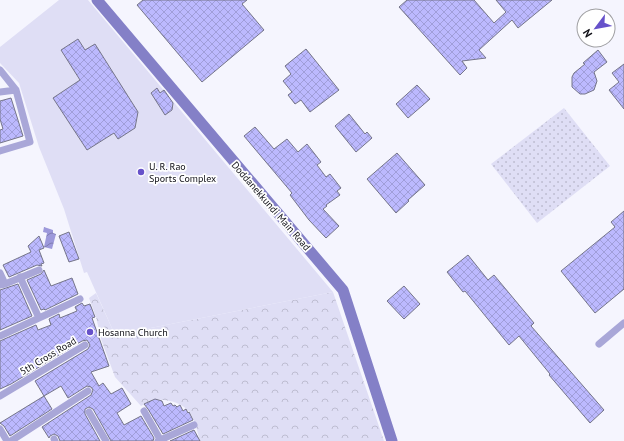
<svg xmlns="http://www.w3.org/2000/svg" width="624" height="441" font-family="'PT Sans',sans-serif">
  <style>
    .green { fill: url(#green-dots) }
    .forest { fill: url(#forest-crowns) }
    .pitch { fill: #dfdef5 }
    .water { fill: url(#water-waves) }
    .building { fill: url(#building-cross-hatch); stroke: #757589 }
    .lines { fill: none; stroke-linecap: round; stroke-linejoin: round }
    .street { stroke: #a9a7d8; stroke-width: 7 }
    .secondary { stroke: #8480c7; stroke-width: 11 }
    .poi-dot { fill: #6651ca; stroke: #fff; stroke-width: 1.5 }
    .labels { text-anchor: middle; dominant-baseline: central; stroke-width: 3.5; stroke-linejoin: round; paint-order: stroke }
    .poi-label { font-size: 10px; fill: #0f0f16; stroke: #fff; text-anchor: start }
    .street-label { font-size: 10px; fill: #0f0f16; stroke: #fff }
  </style>
  <defs>
    <pattern id="green-dots" width="8" height="8" patternUnits="userSpaceOnUse"><rect width="8" height="8" fill="#dfdef5"/><path d="M2 2h.1M6 6h.1" fill="none" stroke="#bebdd1" stroke-width="1.8" stroke-linecap="round"/></pattern>
    <pattern id="forest-crowns" width="20" height="18" patternUnits="userSpaceOnUse"><rect width="20" height="18" fill="#dfdef5"/><path d="M2 6a3 3 0 1 1 6 0M12 15a3 3 0 1 1 6 0" fill="none" stroke="#bebdd1"/></pattern>
    <pattern id="water-waves" width="16" height="10" patternUnits="userSpaceOnUse"><rect width="16" height="10" fill="#9d99db"/><path d="M0 5q4-4 8 0t8 0" fill="none" stroke="#7e7bb1"/></pattern>
    <pattern id="building-cross-hatch" width="8" height="8" patternUnits="userSpaceOnUse"><rect width="8" height="8" fill="#bcb9fe"/><path d="M0 0l8 8M0 8l8-8" fill="none" stroke="#a09ed9"/></pattern>
  </defs>
  <rect width="100%" height="100%" fill="#f5f5fe"/>
  <!-- green -->
  <path class="green" d="M 564,108 L 610,166 L 537,223 L 491,164 Z"/>
  <!-- forest -->
  <path class="forest" d="M 333,292 L 384,441 L 200,441 C 196,427 194,411 179,404 C 172,400 162,400 154,399 L 141,406 L 115,377 L 101,339 L 96,317 L 89,298 L 96,293 L 115,335 Z"/>
  <!-- pitch -->
  <path class="pitch" d="M 59,0 L 88,0 L 333,292 L 115,335 L 87,272 L 84,273 L 64,209 L 39,147 L 19,83 L 0,63 L 0,47 Z"/>
  <!-- water -->
  <path class="water" d="M 44,227 L 53,230 L 53,233 L 56,234 L 52,249 L 44,247 L 47,233 L 43,232 Z"/>
  <!-- building -->
  <path class="building" d="M 143,0 L 247,0 L 242,4 L 264,30 L 202,82 L 137,5 Z
    M 407,0 L 474,0 L 494,23 L 506,12 L 496,0 L 552,0 L 518,28 L 512,20 L 479,50 L 486,58 L 462,61 L 467,68 L 460,75 L 399,7 Z
    M 78,39 L 85,50 L 95,44 L 138,112 L 135,128 L 118,139 L 114,133 L 87,150 L 53,98 L 80,80 L 61,50 Z
    M 306,49 L 339,90 L 310,112 L 301,100 L 295,104 L 288,95 L 292,92 L 283,81 L 291,74 L 285,66 Z
    M 598,50 L 607,62 L 594,72 L 597,81 L 594,90 L 585,94 L 580,94 L 572,87 L 572,77 L 574,73 L 585,64 L 583,63 Z
    M 624,64 L 624,109 L 609,90 L 619,82 L 612,73 Z
    M 417,85 L 430,99 L 408,118 L 396,104 Z
    M 157,88 L 160,93 L 164,90 L 173,103 L 172,110 L 165,115 L 151,93 Z
    M 11,98 L 23,136 L 0,143 L 0,130 L 3,129 L 0,119 L 0,101 Z
    M 349,114 L 365,134 L 367,132 L 372,138 L 356,152 L 335,126 Z
    M 255,127 L 274,149 L 287,139 L 298,152 L 307,144 L 321,162 L 317,165 L 326,177 L 330,174 L 341,188 L 337,191 L 340,195 L 326,205 L 327,206 L 323,209 L 339,226 L 326,238 L 309,220 L 290,195 L 292,193 L 244,136 Z
    M 397,153 L 425,185 L 408,200 L 409,201 L 396,213 L 367,179 Z
    M 624,211 L 624,289 L 595,313 L 561,271 L 615,227 L 611,222 Z
    M 69,232 L 79,259 L 69,262 L 59,236 Z
    M 39,236 L 44,248 L 39,250 L 44,263 L 41,264 L 42,266 L 37,265 L 9,277 L 3,265 L 31,252 L 28,246 Z
    M 468,255 L 488,280 L 494,275 L 534,323 L 531,326 L 604,410 L 590,423 L 549,375 L 550,374 L 519,336 L 509,345 L 465,291 L 463,292 L 447,272 Z
    M 44,270 L 51,286 L 72,278 L 78,294 L 45,310 L 44,309 L 41,310 L 27,280 L 41,274 Z
    M 18,284 L 32,316 L 0,330 L 0,290 Z
    M 404,286 L 420,304 L 404,319 L 387,301 Z
    M 82,303 L 84,306 L 90,304 L 95,317 L 92,318 L 109,366 L 91,372 L 99,386 L 103,383 L 111,394 L 122,388 L 131,404 L 117,413 L 124,425 L 141,416 L 154,438 L 153,441 L 111,441 L 93,409 L 89,407 L 85,409 L 85,414 L 100,441 L 60,441 L 58,436 L 54,434 L 50,436 L 49,438 L 42,427 L 91,395 L 93,390 L 91,387 L 87,386 L 68,398 L 61,386 L 44,396 L 35,381 L 88,349 L 90,345 L 87,340 L 82,341 L 11,384 L 0,389 L 0,341 L 36,325 L 38,330 L 51,325 L 49,319 L 59,314 L 60,318 L 77,311 L 75,307 Z
    M 44,396 L 52,409 L 10,436 L 4,426 L 0,423 Z
    M 155,399 L 162,401 L 164,406 L 171,403 L 173,406 L 175,405 L 177,407 L 180,405 L 183,411 L 186,409 L 188,413 L 189,412 L 193,420 L 163,434 L 148,409 L 144,404 Z
    M 194,430 L 200,441 L 170,441 Z"/>
  <g class="lines">
    <!-- street -->
    <path class="street" d="M 0,70 L 16,90 L 30,142 L 0,151
      M 0,92 L 16,90
      M 0,273 L 5,284 L 0,285
      M 20,277 L 39,318
      M 5,284 L 39,270
      M 0,336 L 80,299
      M 599,344 L 624,323
      M 0,396 L 85,345
      M 144,411 L 161,441
      M 89,412 L 106,441
      M 0,429 L 7,441
      M 54,439 L 55,441
      M 11,441 L 88,391
      M 158,441 L 194,425"/>
    <!-- secondary -->
    <path class="secondary" d="M 97,0 L 343,290 L 392,441"/>
  </g>
  <!-- markers -->
  <g class="poi-dot">
    <circle cx="141" cy="172" r="4"/>
    <circle cx="90" cy="332" r="4"/>
  </g>
  <g class="labels">
    <!-- poi labels -->
    <g class="poi-label">
      <text x="149" y="166">U. R. Rao<tspan x="149" dy="12">Sports Complex</tspan></text>
      <text x="98" y="332">Hosanna Church</text>
    </g>
    <!-- street labels -->
    <g class="street-label">
      <text transform="translate(271 206) rotate(49)">Doddanekkundi Main Road</text>
      <text transform="translate(48 356) rotate(-31)">5th Cross Road</text>
    </g>
  </g>
  <!-- north arrow -->
  <g transform="translate(596 28) rotate(238)"><circle r="19" fill="#ffffff" stroke="#9f9fa2"/>
  <path d="M0-3L7 15L0 10L-7 15Z" fill="#6651ca"/>
  <text y="-6" font-size="11" font-weight="bold" text-anchor="middle" fill="#0f0f16">N</text>
  </g>
</svg>
